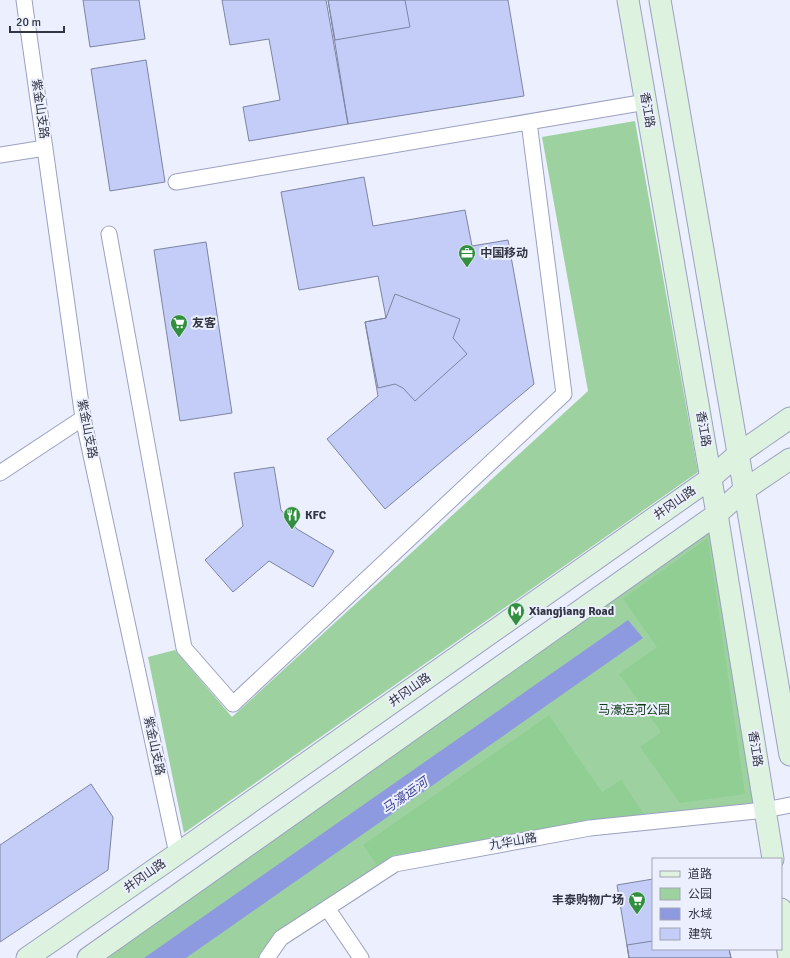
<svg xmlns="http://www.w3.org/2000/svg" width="790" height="958" font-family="Signika,'Noto Sans SC',sans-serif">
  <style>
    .green { fill: #9dd2a0 }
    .forest { fill: #90ce94 }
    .water { fill: #8e9ae0 }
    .building { fill: #c4cdf8; stroke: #7d84a2 }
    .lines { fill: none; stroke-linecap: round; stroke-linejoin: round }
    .street-casing { stroke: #9ba1c1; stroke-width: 17 }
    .secondary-casing { stroke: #9ba1c1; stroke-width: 23 }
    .street { stroke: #fff; stroke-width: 15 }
    .secondary { stroke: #def2e0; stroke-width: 21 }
    .labels { text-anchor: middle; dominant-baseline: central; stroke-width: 4; stroke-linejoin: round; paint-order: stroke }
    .street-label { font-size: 12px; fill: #323542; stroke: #eceffd }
    .poi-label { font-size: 12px; font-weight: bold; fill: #323542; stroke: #eceffd; text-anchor: start }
    .park-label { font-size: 12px; fill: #0f3b16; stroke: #eceffd }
    .water-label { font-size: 13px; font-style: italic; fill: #3d4395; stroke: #eceffd }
  </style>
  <rect width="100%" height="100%" fill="#eceffd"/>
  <!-- green -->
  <path class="green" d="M 635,121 L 698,472 L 184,833 L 148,657 L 175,650 L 232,717 L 588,391 L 542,137 Z
    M 717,514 L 765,810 L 395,864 L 281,938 L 267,958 L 86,958 Z"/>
  <!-- forest -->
  <path class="forest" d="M 708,538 L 745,794 L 680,803 L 640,747 L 661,732 L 619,674 L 657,647 L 623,599 Z
    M 549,715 L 602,792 L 621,780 L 644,814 L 393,855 L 377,865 L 363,845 Z"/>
  <!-- water -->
  <path class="water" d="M 628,620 L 643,638 L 186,958 L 144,958 Z"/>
  <!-- building -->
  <path class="building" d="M 83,0 L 139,0 L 145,39 L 90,47 Z
    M 222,0 L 326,0 L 348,124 L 249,141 L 243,107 L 280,100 L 269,39 L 230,45 Z
    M 328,0 L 508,0 L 524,96 L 348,124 Z
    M 328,0 L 405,0 L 410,27 L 335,40 Z
    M 146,60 L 165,182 L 110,191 L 91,69 Z
    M 364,177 L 373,226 L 465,210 L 472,246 L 508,240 L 534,384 L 385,509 L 327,439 L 378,396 L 365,322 L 386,318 L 378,276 L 299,290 L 281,192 Z
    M 206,242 L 232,413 L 180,421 L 154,250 Z
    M 395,294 L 460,319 L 453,338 L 467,354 L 415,401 L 403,388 L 395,384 L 378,388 L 365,322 L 386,318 Z
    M 274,467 L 281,510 L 297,529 L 334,551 L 313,587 L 269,561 L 233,592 L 205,560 L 243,526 L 234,473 Z
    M 91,784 L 113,817 L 108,870 L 0,942 L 0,845 Z
    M 653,879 L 653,949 L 729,949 L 731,958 L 629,958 L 617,885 Z
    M 653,941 L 653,949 L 729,949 L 731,958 L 629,958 L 627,945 Z"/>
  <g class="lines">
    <!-- street casing -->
    <g class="street-casing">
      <path id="street" d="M 24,0 L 83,418 L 177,854
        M 0,155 L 45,148
        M 176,182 L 646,102
        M 109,234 L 184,648 L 233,704 L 564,394 L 529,122
        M 0,473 L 83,418
        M 327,908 L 361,958
        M 267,958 L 281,938 L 395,864 L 590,828 L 765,810 L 790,805"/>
    </g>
    <!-- secondary casing -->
    <g class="secondary-casing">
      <path id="secondary" d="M 628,0 L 717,514 L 773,859
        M 660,0 L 790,755
        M 781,909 L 789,958
        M 27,958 L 177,854 L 711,478 L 738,454 L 790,418
        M 88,958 L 717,514 L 744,490 L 790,459"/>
    </g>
    <!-- street -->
    <use href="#street" class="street"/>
    <!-- secondary -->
    <use href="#secondary" class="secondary"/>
  </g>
  <!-- icons -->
  <defs>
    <g id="office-pin" transform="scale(0.9)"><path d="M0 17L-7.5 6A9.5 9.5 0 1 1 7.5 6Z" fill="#328f40" stroke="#eceffd"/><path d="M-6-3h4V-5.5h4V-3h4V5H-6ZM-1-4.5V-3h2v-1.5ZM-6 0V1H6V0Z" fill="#fff"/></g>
    <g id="supermarket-pin" transform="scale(0.9)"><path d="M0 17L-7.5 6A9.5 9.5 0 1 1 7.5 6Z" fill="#328f40" stroke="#eceffd"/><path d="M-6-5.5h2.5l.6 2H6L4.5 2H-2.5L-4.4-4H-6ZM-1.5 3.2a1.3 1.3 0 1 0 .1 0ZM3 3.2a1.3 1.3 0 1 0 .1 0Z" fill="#fff"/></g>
    <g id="restaurant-pin" transform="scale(0.9)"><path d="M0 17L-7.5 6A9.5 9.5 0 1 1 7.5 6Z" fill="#328f40" stroke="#eceffd"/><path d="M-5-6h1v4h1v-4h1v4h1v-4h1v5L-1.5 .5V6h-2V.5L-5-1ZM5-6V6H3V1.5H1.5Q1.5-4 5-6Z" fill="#fff"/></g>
    <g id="metro-pin" transform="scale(0.9)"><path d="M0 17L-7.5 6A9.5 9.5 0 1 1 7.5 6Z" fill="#328f40" stroke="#eceffd"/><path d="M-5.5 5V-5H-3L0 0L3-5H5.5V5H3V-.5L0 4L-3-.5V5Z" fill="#fff"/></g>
  </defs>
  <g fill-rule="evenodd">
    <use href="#office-pin" x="467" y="253"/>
    <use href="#supermarket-pin" x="179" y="323"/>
    <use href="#restaurant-pin" x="292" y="515"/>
    <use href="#metro-pin" x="516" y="611"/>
    <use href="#supermarket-pin" x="637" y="900"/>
  </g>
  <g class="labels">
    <!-- street labels -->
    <g class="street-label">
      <text transform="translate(40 109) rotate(82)">紫金山支路</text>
      <text transform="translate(647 110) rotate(80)">香江路</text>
      <text transform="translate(87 429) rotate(79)">紫金山支路</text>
      <text transform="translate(703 429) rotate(80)">香江路</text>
      <text transform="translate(675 503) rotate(-35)">井冈山路</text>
      <text transform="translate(410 690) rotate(-35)">井冈山路</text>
      <text transform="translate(154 746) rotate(78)">紫金山支路</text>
      <text transform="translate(755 749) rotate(81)">香江路</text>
      <text transform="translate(513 842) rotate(-10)">九华山路</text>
      <text transform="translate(145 876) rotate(-35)">井冈山路</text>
    </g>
    <!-- poi labels -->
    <g class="poi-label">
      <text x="480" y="253">中国移动</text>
      <text x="192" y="323">友客</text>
      <text x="305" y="515">KFC</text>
      <text x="529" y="611">Xiangjiang Road</text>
      <text x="624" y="900" text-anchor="end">丰泰购物广场</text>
    </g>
    <!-- park labels -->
    <g class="park-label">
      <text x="634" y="710">马濠运河公园</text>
    </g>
    <!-- water labels -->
    <g class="water-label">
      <text transform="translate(405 796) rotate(-35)">马濠运河</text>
    </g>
  </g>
  <!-- legend -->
  <rect x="652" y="858" width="130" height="92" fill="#eceffd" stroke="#a2a5b2"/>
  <rect x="660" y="871" width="20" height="6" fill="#def2e0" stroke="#a2a5b2"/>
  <text x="688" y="878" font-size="12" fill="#323542">道路</text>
  <rect x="660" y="888" width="20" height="12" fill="#9dd2a0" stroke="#a2a5b2"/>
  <text x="688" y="898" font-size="12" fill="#323542">公园</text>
  <rect x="660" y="908" width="20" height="12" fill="#8e9ae0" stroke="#a2a5b2"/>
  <text x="688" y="918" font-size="12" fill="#323542">水域</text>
  <rect x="660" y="928" width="20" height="12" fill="#c4cdf8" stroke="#a2a5b2"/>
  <text x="688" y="938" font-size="12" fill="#323542">建筑</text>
  <!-- scale -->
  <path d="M10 26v6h54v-6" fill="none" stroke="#323542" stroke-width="2"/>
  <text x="16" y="26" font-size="12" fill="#323542" stroke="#eceffd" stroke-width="3" paint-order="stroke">20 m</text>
</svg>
